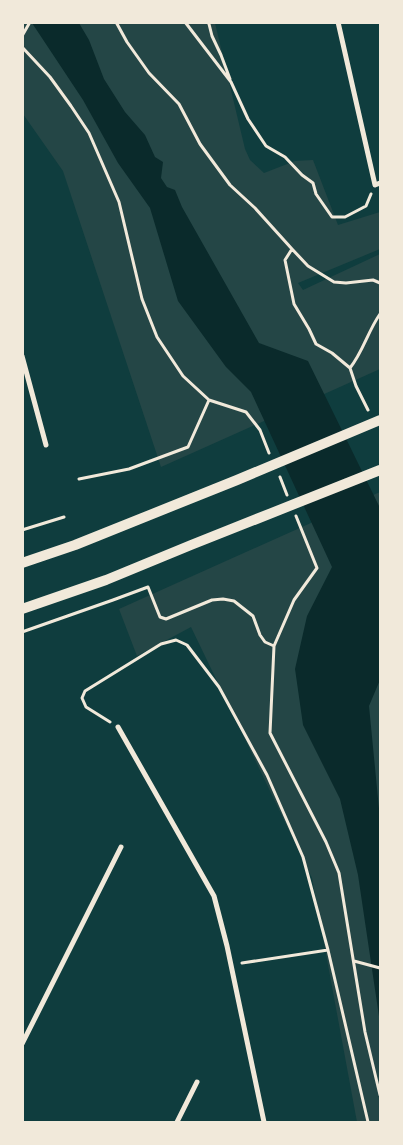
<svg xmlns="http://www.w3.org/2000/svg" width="403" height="1145" font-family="Lato,sans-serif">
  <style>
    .green { fill: #244646 }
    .water { fill: #0a2a2b }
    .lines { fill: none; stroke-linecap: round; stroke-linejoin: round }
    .path { stroke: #f1e9da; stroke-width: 3 }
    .minor { stroke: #f1e9da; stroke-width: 5 }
    .secondary { stroke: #f1e9da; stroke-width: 10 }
  </style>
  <rect width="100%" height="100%" fill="#0f3d3e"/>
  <!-- green -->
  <path class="green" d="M 22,23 L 215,23 L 245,149 L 250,160 L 264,173 L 295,161 L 313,160 L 338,225 L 380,212 L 380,249 L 298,283 L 303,290 L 380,254 L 380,369 L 161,467 L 63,171 L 23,114 Z
    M 380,492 L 380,1122 L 357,1122 L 312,878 L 191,627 L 137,656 L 119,609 Z"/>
  <!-- water -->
  <path class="water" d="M 32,23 L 79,23 L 89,40 L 104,79 L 125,112 L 145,135 L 155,157 L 163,162 L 161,178 L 167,187 L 175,190 L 182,207 L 259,343 L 308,361 L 380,508 L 380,680 L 369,706 L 380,819 L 380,1023 L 358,875 L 340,799 L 303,725 L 295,669 L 307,616 L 332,567 L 251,392 L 226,367 L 178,301 L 150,208 L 118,163 L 83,100 Z"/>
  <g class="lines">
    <!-- path -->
    <path class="path" d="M 116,22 L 127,42 L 149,73 L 179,104 L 200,144 L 230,185 L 255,208 L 292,249 L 285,260 L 294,304 L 309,329 L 316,344 L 332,353 L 350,368 L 356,386 L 368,410
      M 185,22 L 231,82 L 248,119 L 266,146 L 285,157 L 302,175 L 313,183 L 316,194 L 332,217 L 345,217 L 366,206 L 371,194
      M 208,22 L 209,24 L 212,36 L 221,55 L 230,79
      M 22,36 L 30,22
      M 22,47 L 50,77 L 71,106 L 89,133 L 119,202 L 142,299 L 157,337 L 183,376 L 209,400 L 246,412 L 260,430 L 269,453
      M 292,249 L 308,266 L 334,282 L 346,283 L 373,280 L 380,283
      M 350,368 C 363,352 368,331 380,314
      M 280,477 L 287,495
      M 79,479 L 129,469 L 188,447 L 209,400
      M 296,516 L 317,568 L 294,600 L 274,646 L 270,733 L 326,842 L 339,873 L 365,1032 L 380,1095
      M 22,530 L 64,517
      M 22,632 L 113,600 L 148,587 L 160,617 L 166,619 L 212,600 L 223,599 L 234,601 L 253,616 L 260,635 L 265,642 L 274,646
      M 110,722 L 86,707 L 82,698 L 85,691 L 161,644 L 176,640 L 187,645 L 219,687 L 267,775 L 303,857 L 328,950 L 368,1122
      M 354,961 L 380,968
      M 242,963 L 328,950"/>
    <!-- minor -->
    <path class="minor" d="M 338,22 L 375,185 L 380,183
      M 22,356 L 46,445
      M 118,727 L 214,896 L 227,946 L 264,1122
      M 22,1044 L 121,847
      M 177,1122 L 197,1082"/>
    <!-- secondary -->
    <path class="secondary" d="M 22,563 L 75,545 L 237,480 L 380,420
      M 22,609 L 106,580 L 191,545 L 380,470"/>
  </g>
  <!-- border -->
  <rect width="403" height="1145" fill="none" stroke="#f1e9da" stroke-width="48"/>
</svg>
